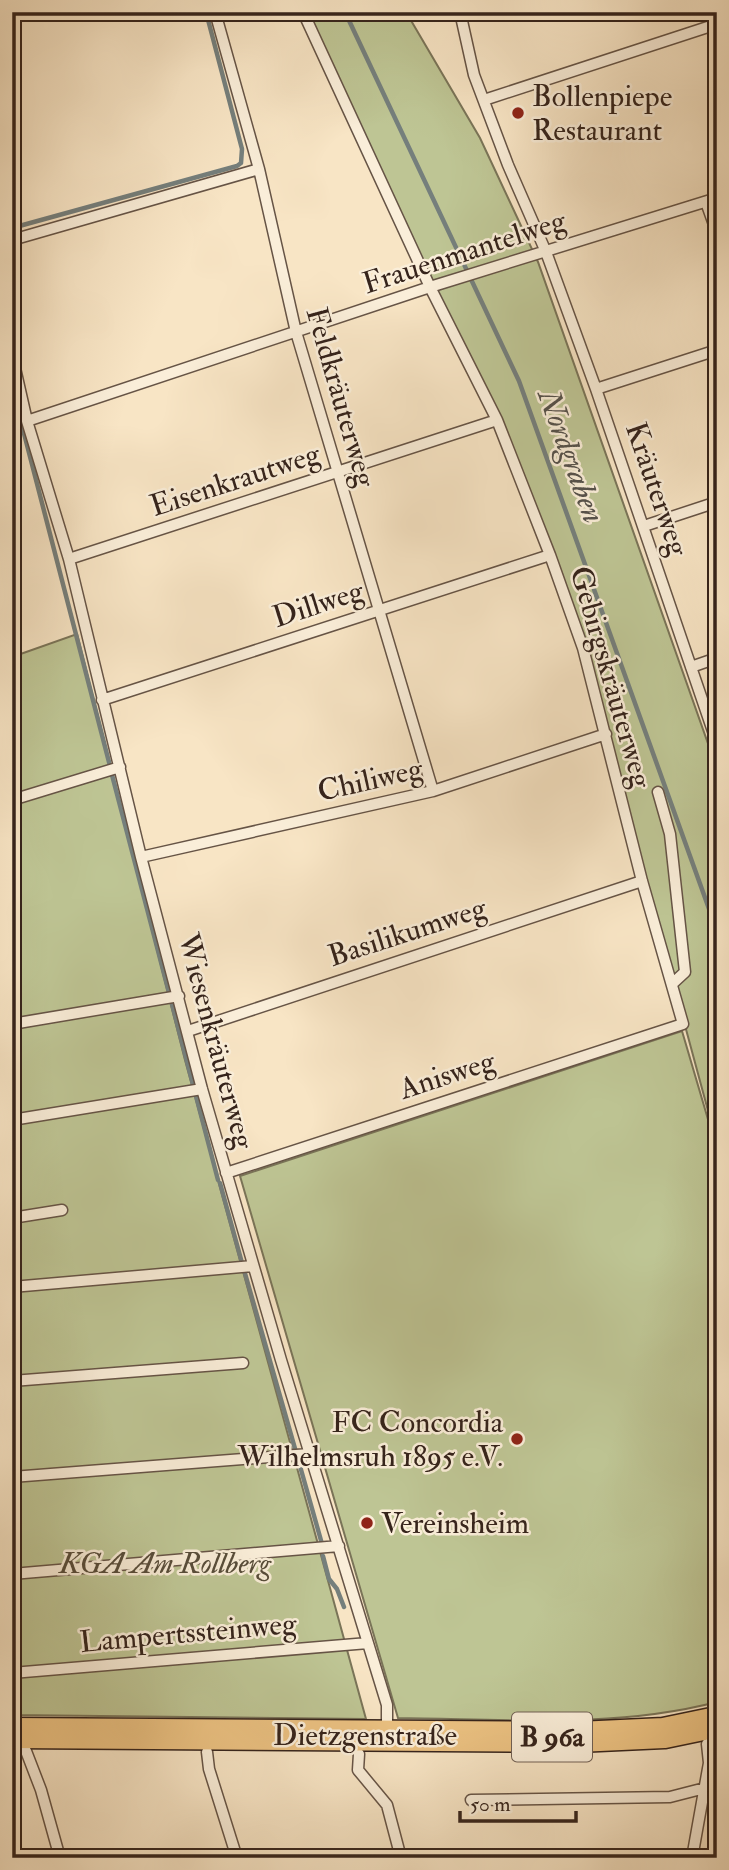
<svg xmlns="http://www.w3.org/2000/svg" width="729" height="1870" font-family="'IM FELL Double Pica',serif">
  <style>
    .green { fill: #bec594; stroke: #7a7458; stroke-width: 2 }
    .lines { fill: none; stroke-linecap: round; stroke-linejoin: round }
    .stream { stroke: #757f7c; stroke-width: 4.5 }
    .lane-casing { stroke: #665446; stroke-width: 13 }
    .primary-casing { stroke: #35231b; stroke-width: 33 }
    .lane { stroke: #faeed9; stroke-width: 10 }
    .primary { stroke: #ecc282; stroke-width: 30 }
    .poi-dot { fill: #8f2418; stroke: #faeed9; stroke-width: 2.5 }
    .labels { text-anchor: middle; dominant-baseline: central; stroke-width: 5; stroke-linejoin: round; paint-order: stroke }
    .shield { fill: #faeed9; stroke: #706054; stroke-width: 2 }
    .shield-label { font-size: 28px; font-weight: bold; fill: #35231b }
    .poi-label { font-size: 30px; fill: #35231b; stroke: #faeed9; text-anchor: start }
    .street-label { font-size: 30px; fill: #35231b; stroke: #faeed9 }
    .park-label { font-size: 30px; font-style: italic; fill: #574c39; stroke: #faeed9 }
    .water-label { font-size: 32px; font-style: italic; fill: #55514b; stroke: #faeed9 }
  </style>
  <rect width="100%" height="100%" fill="#f8e5c5"/>
  <filter id="stains"><feTurbulence type="fractalNoise" baseFrequency=".00286" numOctaves="4"/><feColorMatrix values="0 0 0 0 .2 0 0 0 0 .09 0 0 0 0 .02 0 0 0 .5 -.17"/></filter>
  <radialGradient id="worn" r=".72"><stop offset=".6" stop-color="#630" stop-opacity="0"/><stop offset="1" stop-color="#630" stop-opacity=".3"/></radialGradient>
  <!-- green -->
  <path class="green" d="M 303,12 L 406,12 L 480,138 L 538,262 L 717,769 L 717,1144 L 583,648 L 497,420 Z
    M 77,634 L 185,1060 L 366,1719 L 12,1715 L 12,657 Z
    M 682,1031 L 717,1150 L 717,1702 C 612,1729 505,1719 398,1718 L 240,1176 Z"/>
  <g class="lines">
    <!-- stream -->
    <path class="stream" d="M 345,12 L 519,381 L 717,931
      M 12,228 L 237,166 L 241,163 L 242,149 L 206,12
      M 12,387 L 110,766
      M 112,775 L 218,1180
      M 220,1183 L 242,1263
      M 244,1270 L 296,1452
      M 298,1459 L 322,1544
      M 323,1556 L 329,1579 L 337,1589 L 344,1607"/>
    <!-- lane casing -->
    <g class="lane-casing">
      <path id="lane" d="M 215,12 L 259,169 L 296,332 L 433,791
        M 460,12 L 474,75 L 508,165 L 546,252 L 596,389 L 717,743
        M 484,100 L 717,24
        M 706,202 L 717,233
        M 12,240 L 259,169
        M 12,355 L 27,421 L 69,559 L 141,857 L 202,1089 L 281,1360 L 387,1705 L 387,1734
        M 596,389 L 717,350
        M 27,421 L 430,287 L 717,198
        M 644,526 L 717,502
        M 69,559 L 497,420
        M 12,609 L 12,615
        M 691,667 L 717,658
        M 102,700 L 550,555
        M 658,792 L 670,834 L 685,972 L 672,984
        M 12,800 L 120,767
        M 141,857 L 433,791 L 606,734
        M 12,1024 L 179,996
        M 188,1031 L 642,881
        M 12,1120 L 202,1089
        M 226,1173 L 683,1024 L 642,881 L 583,648 L 550,555 L 497,420 L 430,287 L 303,12
        M 12,1218 L 62,1210
        M 12,1287 L 253,1266
        M 12,1381 L 243,1363
        M 12,1477 L 309,1454
        M 12,1574 L 339,1546
        M 12,1673 L 368,1643
        M 26,1751 L 41,1790 L 60,1858
        M 207,1752 L 209,1769 L 237,1858
        M 359,1754 L 358,1770 L 387,1805 L 401,1858
        M 471,1800 L 670,1797 L 705,1788
        M 692,1858 L 709,1763 L 707,1744"/>
    </g>
    <!-- primary casing -->
    <g class="primary-casing">
      <path id="primary" d="M 12,1733 L 578,1737 L 664,1733 L 717,1722"/>
    </g>
    <!-- lane -->
    <use href="#lane" class="lane"/>
    <!-- primary -->
    <use href="#primary" class="primary"/>
  </g>
  <!-- markers -->
  <g class="poi-dot">
    <circle cx="518" cy="113" r="7"/>
    <circle cx="517" cy="1439" r="7"/>
    <circle cx="367" cy="1523" r="7"/>
  </g>
  <g class="labels">
    <!-- shield labels -->
    <rect class="shield" x="512" y="1712.5" width="80" height="49" rx="5"/>
    <g class="shield-label">
      <text x="552" y="1737">B 96a</text>
    </g>
    <!-- poi labels -->
    <g class="poi-label">
      <text x="532" y="96">Bollenpiepe<tspan x="532" dy="34">Restaurant</tspan></text>
      <text x="503" y="1422" text-anchor="end">FC Concordia<tspan x="503" dy="34">Wilhelmsruh 1895 e.V.</tspan></text>
      <text x="381" y="1523">Vereinsheim</text>
    </g>
    <!-- street labels -->
    <g class="street-label">
      <text transform="translate(464 252) rotate(-18)">Frauenmantelweg</text>
      <text transform="translate(341 397) rotate(74)">Feldkräuterweg</text>
      <text transform="translate(235 480) rotate(-18)">Eisenkrautweg</text>
      <text transform="translate(657 489) rotate(71)">Kräuterweg</text>
      <text transform="translate(318 604) rotate(-18)">Dillweg</text>
      <text transform="translate(611 677) rotate(74)">Gebirgskräuterweg</text>
      <text transform="translate(370 780) rotate(-13)">Chiliweg</text>
      <text transform="translate(407 932) rotate(-18)">Basilikumweg</text>
      <text transform="translate(216 1041) rotate(75)">Wiesenkräuterweg</text>
      <text transform="translate(447 1075) rotate(-18)">Anisweg</text>
      <text transform="translate(188 1633) rotate(-5)">Lampertssteinweg</text>
      <text x="365" y="1735">Dietzgenstraße</text>
    </g>
    <!-- park labels -->
    <g class="park-label">
      <text x="165" y="1563">KGA Am Rollberg</text>
    </g>
    <!-- water labels -->
    <g class="water-label">
      <text transform="translate(571 456) rotate(70)">Nordgraben</text>
    </g>
  </g>
  <!-- margin -->
  <rect width="729" height="1870" fill="none" stroke="#f8e5c5" stroke-width="42"/>
  <rect x="14" y="14" width="701" height="1842" fill="none" stroke="#35231b" stroke-width="3.5"/>
  <rect x="21" y="21" width="687" height="1828" fill="none" stroke="#35231b" stroke-width="2"/>
  <!-- scale -->
  <path d="M460 1811v10h116v-10" fill="none" stroke="#35231b" stroke-width="3.5"/>
  <text x="470" y="1811" font-size="21" fill="#35231b" stroke="#faeed9" stroke-width="5" paint-order="stroke">50 m</text>
  <rect width="100%" height="100%" filter="url(#stains)"/>
  <rect width="100%" height="100%" fill="url(#worn)"/>
</svg>
